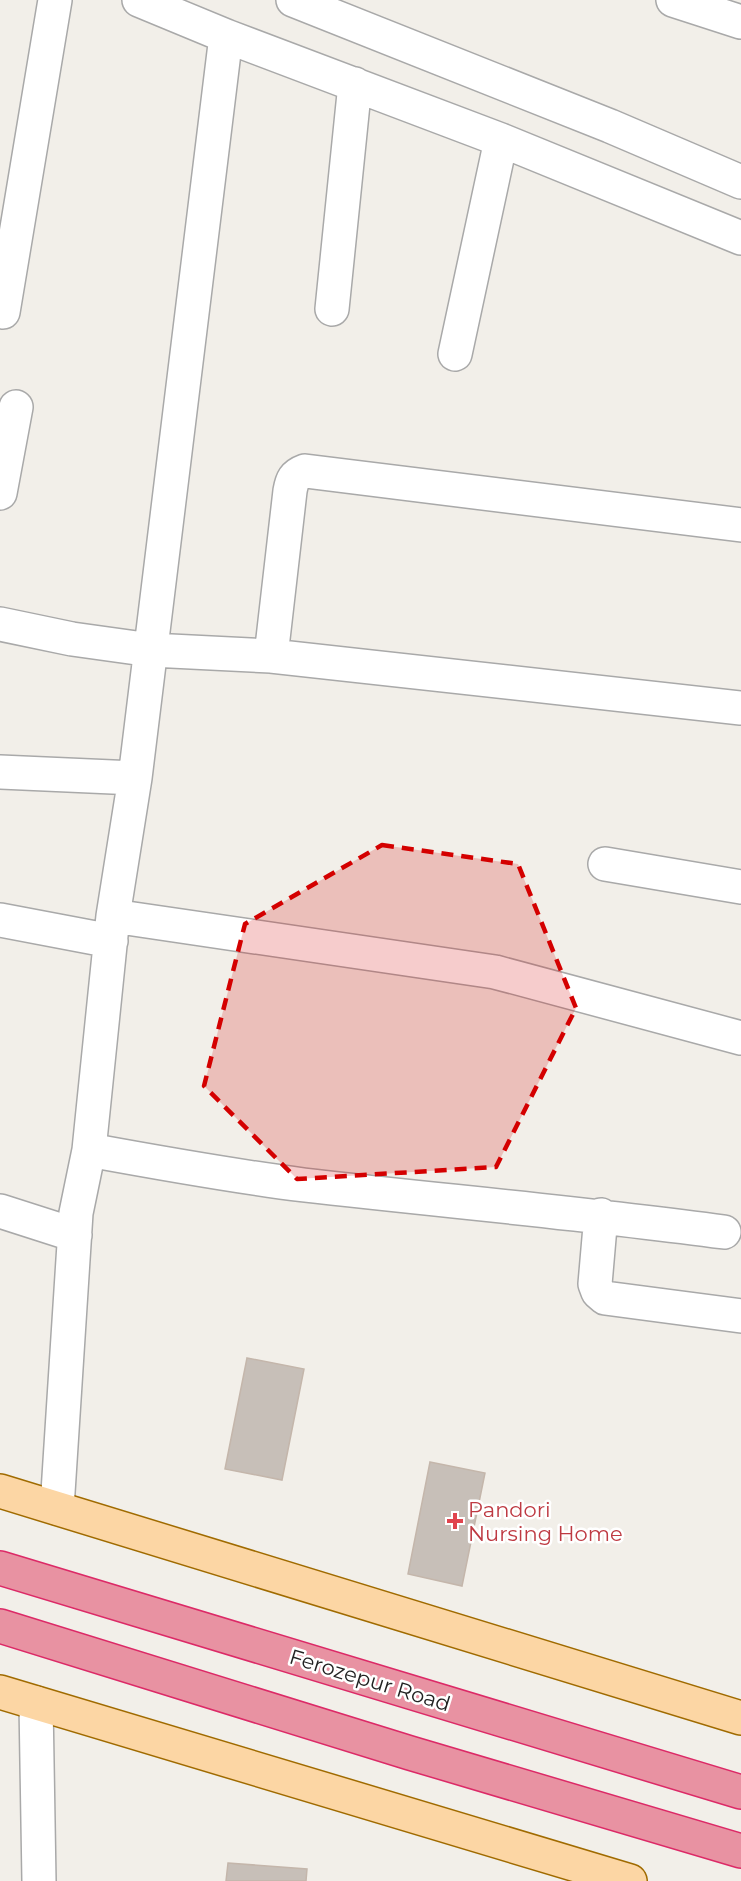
<svg xmlns="http://www.w3.org/2000/svg" width="741" height="1881" font-family="Montserrat,sans-serif">
  <style>
    .building { fill: #c7bfb8; stroke: #c4b6ab; stroke-width: 1.5 }
    .lines { fill: none; stroke-linecap: round; stroke-linejoin: round }
    .minor-casing { stroke: #a9a9a9; stroke-width: 36 }
    .major-casing { stroke: #a06b00; stroke-width: 36 }
    .highway-casing { stroke: #dc2a67; stroke-width: 36 }
    .minor { stroke: #fff; stroke-width: 33 }
    .major { stroke: #fcd6a4; stroke-width: 33 }
    .highway { stroke: #e892a2; stroke-width: 33 }
    .marked { fill: #d40000; fill-opacity: 0.2; stroke: #d40000; stroke-width: 4.5; stroke-dasharray: 12 8; stroke-linejoin: round }
    .health-dot { fill: #e0444e; stroke: #fff; stroke-width: 2 }
    .labels { text-anchor: middle; dominant-baseline: central; stroke-width: 5; stroke-linejoin: round; paint-order: stroke }
    .health-label { font-size: 21px; fill: #be3a42; stroke: #fff; text-anchor: start }
    .street-label { font-size: 21px; fill: #222; stroke: #fff }
  </style>
  <rect width="100%" height="100%" fill="#f2efe9"/>
  <!-- building -->
  <path class="building" d="M 247,1358 L 304,1369 L 282,1480 L 225,1469 Z
    M 430,1462 L 485,1473 L 462,1586 L 408,1574 Z
    M 228,1863 L 307,1869 L 306,1881 L 226,1881 Z"/>
  <g class="lines">
    <!-- minor casing -->
    <g class="minor-casing">
      <path id="minor" d="M 293,0 L 610,126 L 741,182
        M 673,0 L 741,22
        M 226,36 L 501,140 L 741,238
        M 332,309 L 355,84
        M 3,312 L 55,0
        M 455,354 L 501,140
        M 0,493 L 16,407
        M 0,624 L 72,639 L 151,650 L 271,656 L 741,708
        M 271,656 L 290,491 C 292,480 294,475 305,471 L 741,525
        M 0,772 L 135,778
        M 605,864 L 741,887
        M 113,916 L 495,972 L 741,1038
        M 0,920 L 111,941
        M 89,1150 C 160,1163 232,1176 304,1185 C 444,1201 584,1213 724,1232
        M 0,1211 L 75,1235
        M 601,1215 L 595,1284 L 598,1292 L 605,1298 L 741,1316
        M 57,1508 L 76,1213 L 89,1150 L 113,916 L 135,778 L 226,36 L 139,0
        M 36,1703 L 39,1881"/>
    </g>
    <!-- major casing -->
    <g class="major-casing">
      <path id="major" d="M 0,1491 L 741,1718
        M 0,1692 L 630,1881"/>
    </g>
    <!-- highway casing -->
    <g class="highway-casing">
      <path id="highway" d="M 0,1568 L 741,1792
        M 0,1626 L 410,1753 L 741,1851"/>
    </g>
    <!-- minor -->
    <use href="#minor" class="minor"/>
    <!-- major -->
    <use href="#major" class="major"/>
    <!-- highway -->
    <use href="#highway" class="highway"/>
  </g>
  <!-- marked area -->
  <path class="marked" d="M 382,845 L 518,864 L 576,1008 L 496,1167 L 297,1179 L 204,1086 L 245,924 Z"/>
  <!-- markers -->
  <path class="health-dot" d="M452 1512h6v6h6v6h-6v6h-6v-6h-6v-6h6z"/>
  <g class="labels">
    <!-- health labels -->
    <g class="health-label">
      <text x="468" y="1509">Pandori<tspan x="468" dy="24">Nursing Home</tspan></text>
    </g>
    <!-- street labels -->
    <g class="street-label">
      <text transform="translate(370 1680) rotate(17)">Ferozepur Road</text>
    </g>
  </g>
</svg>
